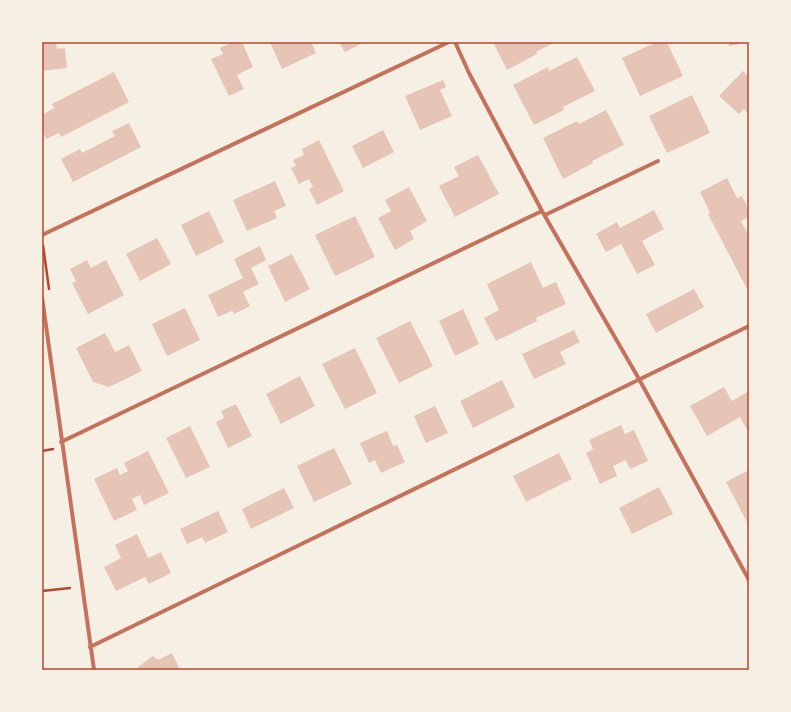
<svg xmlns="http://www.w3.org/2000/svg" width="791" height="712" font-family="'Exo 2',sans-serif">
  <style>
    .building { fill: #e6c5b7 }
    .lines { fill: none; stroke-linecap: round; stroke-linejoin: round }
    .path { stroke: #b5482f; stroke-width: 2.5 }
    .minor { stroke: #c5725c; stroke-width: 4 }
    .neatline { fill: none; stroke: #b5482f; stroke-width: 1.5 }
  </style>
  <rect width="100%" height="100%" fill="#f6efe4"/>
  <!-- building -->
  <path class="building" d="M 42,42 L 56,42 L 57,49 L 65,48 L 67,68 L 42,71 Z
    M 233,42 L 242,42 L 253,67 L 237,75 L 244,89 L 229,96 L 211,59 L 223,54 L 220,48 Z
    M 270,42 L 311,42 L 316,53 L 282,69 Z
    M 339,42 L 364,42 L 345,52 Z
    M 493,42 L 555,42 L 536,52 L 537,54 L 507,70 Z
    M 657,42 L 667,42 L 683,76 L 640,96 L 622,58 Z
    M 728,42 L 746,42 L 746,43 L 729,46 Z
    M 577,57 L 595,91 L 563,107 L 564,110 L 534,125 L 513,85 L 548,67 L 549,71 Z
    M 743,71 L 749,77 L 749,116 L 744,109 L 739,114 L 719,96 Z
    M 114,72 L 129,102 L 61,137 L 59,133 L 46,139 L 42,130 L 42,115 L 54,108 L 52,104 Z
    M 443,80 L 446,87 L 440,90 L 452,116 L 420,130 L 405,96 Z
    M 692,95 L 710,133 L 667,153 L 649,116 Z
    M 606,110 L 624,145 L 592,161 L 593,163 L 563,179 L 543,138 L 577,121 L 579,124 Z
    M 129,123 L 141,147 L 73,182 L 61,159 L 80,149 L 82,153 L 115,136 L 112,131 Z
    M 383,130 L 394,152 L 363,168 L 352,146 Z
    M 319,140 L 344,191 L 317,205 L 309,189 L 313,187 L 309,179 L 299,184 L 291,168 L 296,166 L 293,160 L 304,155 L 302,149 Z
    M 478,155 L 499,194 L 455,217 L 439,186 L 459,176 L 454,167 Z
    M 727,178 L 737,198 L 742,196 L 749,210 L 749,217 L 741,221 L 749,236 L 749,288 L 747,289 L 708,214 L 710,213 L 700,192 Z
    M 275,181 L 286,206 L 274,211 L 277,218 L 247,231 L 233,200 Z
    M 409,187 L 427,221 L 410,231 L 414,239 L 395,250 L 378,218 L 391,211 L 385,200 Z
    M 654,210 L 664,229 L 642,241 L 655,265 L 637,274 L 621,244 L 606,252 L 596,234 L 617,222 L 620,228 Z
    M 209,211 L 224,242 L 196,256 L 181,225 Z
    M 355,216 L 375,257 L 335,276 L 315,235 Z
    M 157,238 L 171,264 L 140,281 L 126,254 Z
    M 260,246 L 266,260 L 251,268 L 259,284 L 243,292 L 250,306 L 234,314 L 232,311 L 218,317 L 208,295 L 243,278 L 234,259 Z
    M 292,254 L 310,289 L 285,302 L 268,266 Z
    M 87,260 L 91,268 L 106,260 L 124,295 L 88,314 L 72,283 L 76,281 L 70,269 Z
    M 531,262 L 543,288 L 556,282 L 566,304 L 536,318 L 537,321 L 496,341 L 484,318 L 499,310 L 487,284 Z
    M 694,289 L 704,307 L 656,333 L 646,314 Z
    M 185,308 L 200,340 L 167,356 L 152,324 Z
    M 463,309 L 479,344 L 455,356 L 439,321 Z
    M 410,321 L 433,366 L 399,383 L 376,338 Z
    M 574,330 L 580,342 L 560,352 L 566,364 L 534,379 L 522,354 Z
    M 105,333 L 115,352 L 129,345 L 142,371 L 109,387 L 93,382 L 76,348 Z
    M 355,348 L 377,393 L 345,409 L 322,364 Z
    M 300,376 L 315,406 L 281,424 L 266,394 Z
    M 502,380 L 515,407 L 473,428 L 460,401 Z
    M 724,387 L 732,401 L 749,391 L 749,433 L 740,417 L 707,436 L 690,406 Z
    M 236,404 L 252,436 L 228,448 L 216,422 L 224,418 L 221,411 Z
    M 435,406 L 448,433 L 426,443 L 414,416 Z
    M 621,425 L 625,434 L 634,430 L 648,461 L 630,469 L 626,460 L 613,466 L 617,476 L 600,484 L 586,453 L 593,449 L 589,440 Z
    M 190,426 L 210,467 L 186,478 L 166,438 Z
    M 387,431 L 393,446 L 397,445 L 405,462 L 381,473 L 375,460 L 369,463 L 360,443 Z
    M 334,448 L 352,484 L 314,502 L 297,466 Z
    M 148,451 L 169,493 L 144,505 L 140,495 L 132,499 L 137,510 L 114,521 L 94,479 L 117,468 L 120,475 L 128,471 L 124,463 Z
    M 559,453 L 572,479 L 526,502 L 513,476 Z
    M 747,471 L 749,474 L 749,526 L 726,482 Z
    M 659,487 L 673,514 L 632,534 L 619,508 Z
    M 284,488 L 294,508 L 251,529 L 242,509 Z
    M 218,511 L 228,532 L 205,543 L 202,537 L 187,544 L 180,529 Z
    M 137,534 L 148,558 L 161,552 L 171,573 L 149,584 L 145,577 L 116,591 L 104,567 L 121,558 L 115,545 Z
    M 172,653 L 180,670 L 139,670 L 138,667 L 153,656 L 158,660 Z"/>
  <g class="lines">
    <!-- path -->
    <path class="path" d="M 43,245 L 49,289
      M 42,451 L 53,449
      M 42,591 L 70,588"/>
    <!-- minor -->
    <path class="minor" d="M 455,42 L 469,73 L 542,211 L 639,379 L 749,580
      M 545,215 L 658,161
      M 42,235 L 449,42
      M 42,297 L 94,670
      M 61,442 L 542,211
      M 90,647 L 749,326"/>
  </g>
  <!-- border -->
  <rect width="791" height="712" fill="none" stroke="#f6efe4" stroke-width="86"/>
  <rect x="43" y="43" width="705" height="626" class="neatline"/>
</svg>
